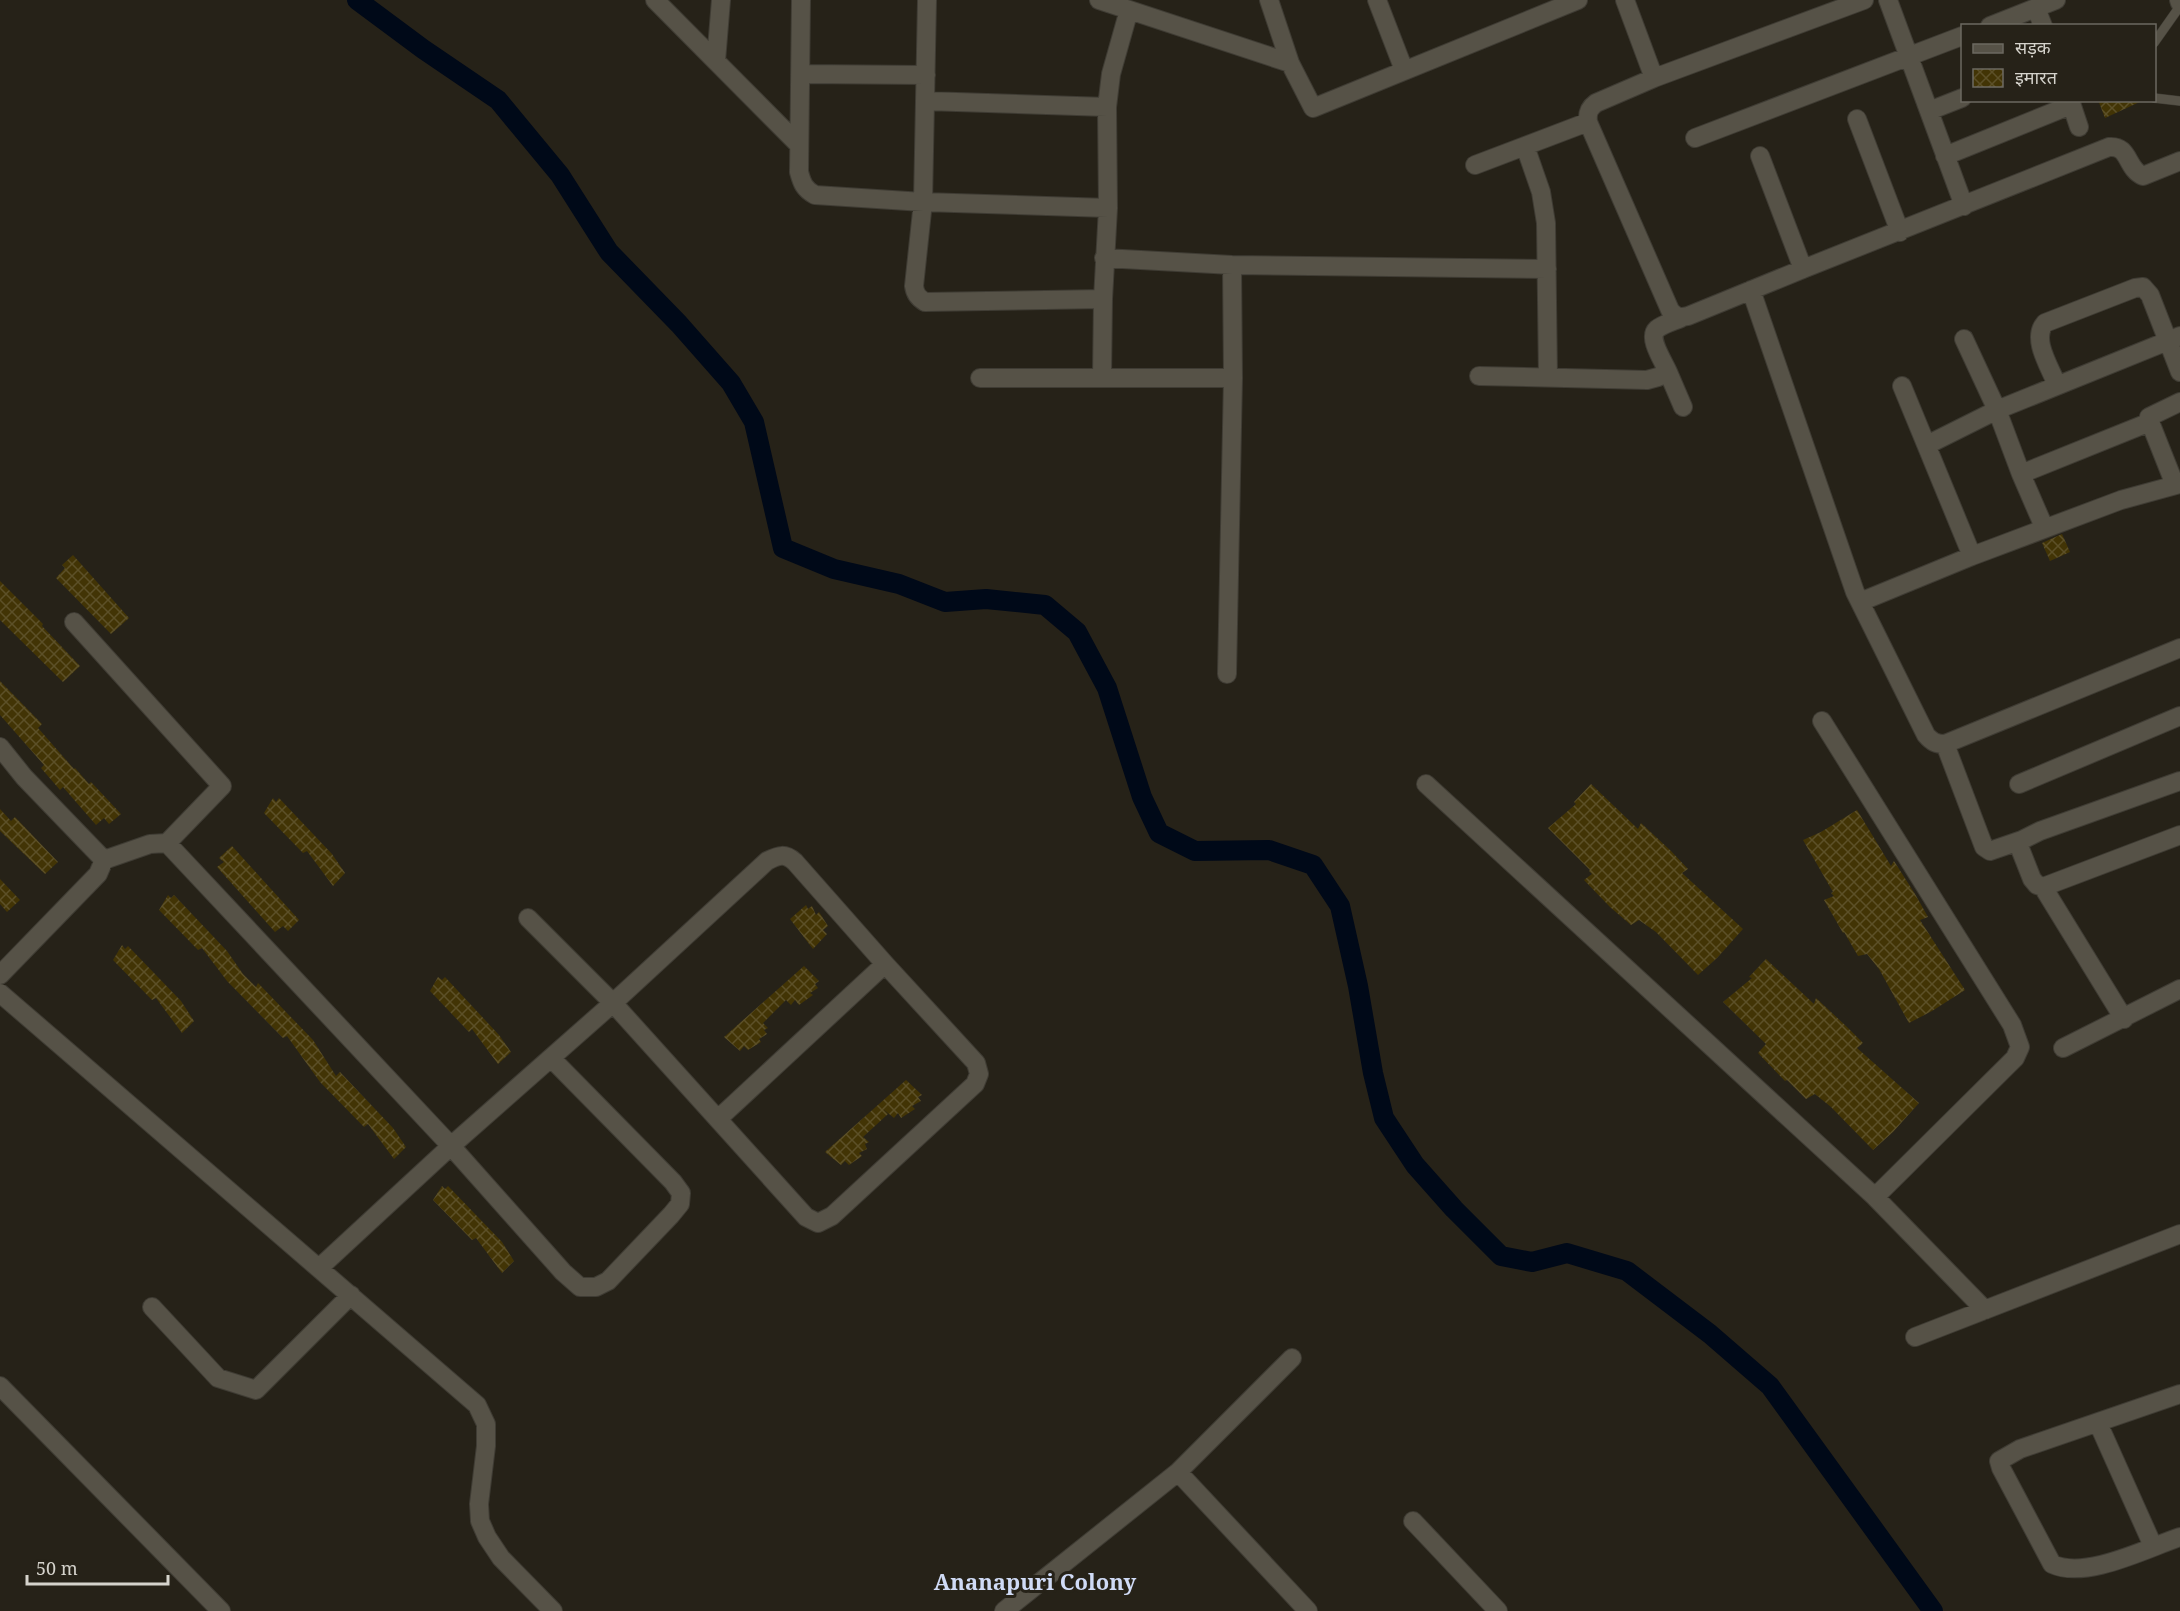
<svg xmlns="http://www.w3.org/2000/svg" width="2180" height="1611" font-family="'Noto Serif','Noto Sans Devanagari',serif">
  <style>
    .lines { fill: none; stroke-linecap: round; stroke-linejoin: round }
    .canal { stroke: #000918; stroke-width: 20 }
    .building { fill: url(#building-cross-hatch) }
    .lane-casing { stroke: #3f3c34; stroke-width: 10 }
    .street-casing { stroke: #3f3c34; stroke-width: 20 }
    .secondary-casing { stroke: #3f3c34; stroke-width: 20 }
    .lane { stroke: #565247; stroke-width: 9 }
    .street { stroke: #565247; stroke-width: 18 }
    .secondary { stroke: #565247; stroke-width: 18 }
    .labels { text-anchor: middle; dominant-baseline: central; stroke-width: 6; stroke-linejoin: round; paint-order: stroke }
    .quarter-label { font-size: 22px; font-weight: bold; fill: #d0dbf6; stroke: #262218 }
  </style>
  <defs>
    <pattern id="building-cross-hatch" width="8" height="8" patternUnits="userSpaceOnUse" patternTransform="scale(1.5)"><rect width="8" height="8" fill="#423405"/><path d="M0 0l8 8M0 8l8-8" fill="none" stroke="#5c5028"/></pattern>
  </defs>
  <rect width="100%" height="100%" fill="#262218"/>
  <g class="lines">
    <!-- canal -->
    <path class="canal" d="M 357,0 L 423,49 L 498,100 L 560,175 L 609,252 L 679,324 L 731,383 L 754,422 L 783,548 L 834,569 L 899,584 L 945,602 L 986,599 L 1045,605 L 1077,632 L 1107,688 L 1142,797 L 1159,833 L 1195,851 L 1269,850 L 1313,865 L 1340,906 L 1358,986 L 1373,1073 L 1384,1118 L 1415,1165 L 1454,1209 L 1501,1256 L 1532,1262 L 1567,1253 L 1627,1271 L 1710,1334 L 1770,1386 L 1933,1611"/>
  </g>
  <!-- building -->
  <path class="building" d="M 2098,100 L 2144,100 L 2105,118 Z
    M 2062,534 L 2070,552 L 2050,561 L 2042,543 Z
    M 73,555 L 129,618 L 111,634 L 56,578 L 65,568 L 62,565 Z
    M 0,581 L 43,624 L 42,626 L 80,666 L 63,682 L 0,620 Z
    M 0,681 L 42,724 L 38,728 L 74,769 L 75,768 L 89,784 L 91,782 L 121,814 L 109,824 L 104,818 L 96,825 L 63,787 L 60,790 L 41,768 L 44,765 L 0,715 Z
    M 1591,784 L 1638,829 L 1641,823 L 1671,851 L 1688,869 L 1682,873 L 1743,929 L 1717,958 L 1698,975 L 1656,932 L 1639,920 L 1631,925 L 1610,907 L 1584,880 L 1592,874 L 1589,871 L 1590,870 L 1548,828 L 1576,804 L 1574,802 Z
    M 273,798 L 276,802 L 279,798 L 332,854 L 345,873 L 333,886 L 307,851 L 303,853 L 264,813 Z
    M 0,809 L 11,821 L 15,817 L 58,862 L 45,874 L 0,831 Z
    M 1857,810 L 1891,866 L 1894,861 L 1915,894 L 1928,917 L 1920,920 L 1965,990 L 1932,1011 L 1909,1023 L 1879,969 L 1867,954 L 1858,956 L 1844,932 L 1843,933 L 1824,900 L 1834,896 L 1831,893 L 1833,892 L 1803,840 L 1821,832 Z
    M 232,846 L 299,920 L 288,931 L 283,926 L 275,932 L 217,867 L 224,862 L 219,858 Z
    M 0,879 L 20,900 L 7,912 L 0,904 Z
    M 168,895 L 171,898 L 174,895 L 227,951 L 243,974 L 256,987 L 258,983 L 313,1040 L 336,1076 L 340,1072 L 393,1128 L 406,1147 L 394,1159 L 368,1124 L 364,1127 L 320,1082 L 287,1036 L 283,1038 L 227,981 L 202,948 L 198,950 L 159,910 Z
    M 806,905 L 808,909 L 812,906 L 816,915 L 819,912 L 828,926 L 823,930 L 827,934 L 813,949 L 790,919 Z
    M 122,945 L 125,949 L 128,946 L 181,1001 L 194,1021 L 182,1033 L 156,998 L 152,1000 L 113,960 Z
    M 1766,959 L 1814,1004 L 1816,998 L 1846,1026 L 1863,1043 L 1857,1048 L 1919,1103 L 1893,1132 L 1873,1150 L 1831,1107 L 1815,1094 L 1806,1099 L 1787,1080 L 1785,1081 L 1758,1053 L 1766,1044 L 1723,1002 L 1752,978 L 1749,977 Z
    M 804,966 L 819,981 L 815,984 L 818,988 L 810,993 L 813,995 L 799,1005 L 795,1000 L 791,1005 L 786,1000 L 763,1023 L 768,1028 L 764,1030 L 767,1034 L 759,1039 L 761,1042 L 748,1050 L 744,1046 L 740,1051 L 724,1037 Z
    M 438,977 L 442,980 L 445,977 L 499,1035 L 511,1052 L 498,1064 L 472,1029 L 469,1032 L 430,991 Z
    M 906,1080 L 922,1095 L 918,1097 L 921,1101 L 912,1106 L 915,1109 L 901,1118 L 898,1113 L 894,1118 L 883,1109 L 888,1114 L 863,1137 L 869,1142 L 865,1144 L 867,1149 L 859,1153 L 862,1156 L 849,1165 L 845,1161 L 841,1165 L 825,1152 Z
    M 442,1186 L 445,1189 L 448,1186 L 502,1242 L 514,1261 L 502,1273 L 476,1238 L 472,1240 L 433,1200 Z"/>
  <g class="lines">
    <!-- lane casing -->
    <g class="lane-casing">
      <path id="lane" d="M 2154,43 L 2180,6
        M 2154,98 L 2180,101"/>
    </g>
    <!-- street casing -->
    <g class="street-casing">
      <path id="street" d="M 655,0 L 799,145
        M 801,0 L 799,172 C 802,183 804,189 815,195 L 923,202 L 1108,208 L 1107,107 L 1111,74 L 1129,10
        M 927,0 L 923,202 L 914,286 C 915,294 918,298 925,302 L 1103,299 L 1108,208
        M 1099,0 L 1290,63
        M 1269,0 L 1290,63 L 1313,108 L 1578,0
        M 1377,0 L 1404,70
        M 1625,0 L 1654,78
        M 1888,0 L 1964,206
        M 2036,8 L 2043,26
        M 1990,26 L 2056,0
        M 716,61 L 721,0
        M 800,74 L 926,75
        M 2070,100 L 2079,127
        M 926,101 L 1107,107
        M 1929,111 L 1962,98
        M 1857,119 L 1900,232
        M 1695,138 L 1962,36
        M 1525,146 L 1541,192 L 1546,223 L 1548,378
        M 1760,156 L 1803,269 L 2109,147 C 2130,145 2126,169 2143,176 L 2180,161
        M 1945,156 L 2071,105
        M 1475,165 L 1588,122
        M 1104,258 L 1232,265 L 1547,269
        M 1803,269 L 1688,316 C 1679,318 1676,317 1670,310 L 1588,122 C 1587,113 1589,108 1596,103 L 1654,78 L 1864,0
        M 1751,290 L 1855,592 L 1926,735 C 1932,742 1936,744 1945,744 L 2180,648
        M 1668,372 L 1683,407
        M 1479,376 L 1647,380 L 1658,377 L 1668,372 C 1664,362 1647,338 1657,329 C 1663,324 1674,321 1681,318
        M 980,378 L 1233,378
        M 1102,378 L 1103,299
        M 2057,385 C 2050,367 2031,339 2045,323 L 2135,288 L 2143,287 L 2150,295 L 2180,372
        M 1902,386 L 1972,556 L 2121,500 L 2180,484
        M 1927,445 L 1997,410 L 1964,339
        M 2021,474 L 2150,422
        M 2175,485 L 2150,422 L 2149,417 L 2180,402
        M 2044,527 L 2021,474 L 1997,410 L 2180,336
        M 1860,602 L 1972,556
        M 1227,674 L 1233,378 L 1232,265
        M 1822,721 L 2012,1025 L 2020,1047 L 2015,1058 L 1875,1197
        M 1945,744 L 1984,847 L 1990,851 L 2022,840
        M 0,747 L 24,777 L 104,860
        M 2180,781 L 2040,831 L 2022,840 L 2019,846 L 2032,879 L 2037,885 L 2043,887 L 2180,835
        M 1426,784 L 1875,1197 L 1985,1310
        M 2019,784 L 2180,716
        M 167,843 L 451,1146 L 563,1272 L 580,1287 L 596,1287 L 608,1281 L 671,1215 L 680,1204 L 681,1193 L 673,1182 L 551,1058
        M 2043,887 L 2124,1019
        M 0,975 L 98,874 L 104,860 L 150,844 L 167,843 L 222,786 L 74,622
        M 0,993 L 477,1405 L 486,1424 L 486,1446 L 479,1504 L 480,1521 L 487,1537 L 501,1558 L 553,1611
        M 2063,1048 L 2180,989
        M 718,1119 L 885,964
        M 319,1268 L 451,1146 L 613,1003 L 767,861 C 779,855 785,853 795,862 L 885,964 L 976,1063 L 979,1074 L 975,1084 L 832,1216 L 818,1223 L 806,1217 L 613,1003 L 528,918
        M 152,1307 L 218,1378 L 256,1390 L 351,1295
        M 1915,1337 L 2180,1234
        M 0,1386 L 221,1611
        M 2180,1394 L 2020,1449 L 1999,1461 L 2001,1468 L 2052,1564 C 2086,1580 2147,1548 2180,1537
        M 2098,1423 L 2153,1546
        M 1178,1472 L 1308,1611
        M 1413,1521 L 1498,1611
        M 1004,1611 L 1178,1472 L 1292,1358"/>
    </g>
    <!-- secondary casing -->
    <g class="secondary-casing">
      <path id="secondary" d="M 2179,0 L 2180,3"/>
    </g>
    <!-- lane -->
    <use href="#lane" class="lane"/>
    <!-- street -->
    <use href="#street" class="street"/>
    <!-- secondary -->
    <use href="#secondary" class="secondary"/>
  </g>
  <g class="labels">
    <!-- quarter labels -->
    <g class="quarter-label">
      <text x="1035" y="1581">Ananapuri Colony</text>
    </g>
  </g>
  <!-- legend -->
  <rect x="1961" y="24" width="195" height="78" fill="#262218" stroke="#6c6960" stroke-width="1.5"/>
  <rect x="1973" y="44" width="30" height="9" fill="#565247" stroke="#6c6960" stroke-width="1.5"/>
  <text x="2015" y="54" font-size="18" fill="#d5d3cc">सड़क</text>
  <rect x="1973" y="69" width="30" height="18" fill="url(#building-cross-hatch)" stroke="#6c6960" stroke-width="1.5"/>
  <text x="2015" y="84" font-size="18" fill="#d5d3cc">इमारत</text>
  <!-- scale -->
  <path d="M27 1575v9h141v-9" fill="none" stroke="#d5d3cc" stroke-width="3"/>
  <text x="36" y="1575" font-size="18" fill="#d5d3cc" stroke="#262218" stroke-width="4.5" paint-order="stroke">50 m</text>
</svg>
